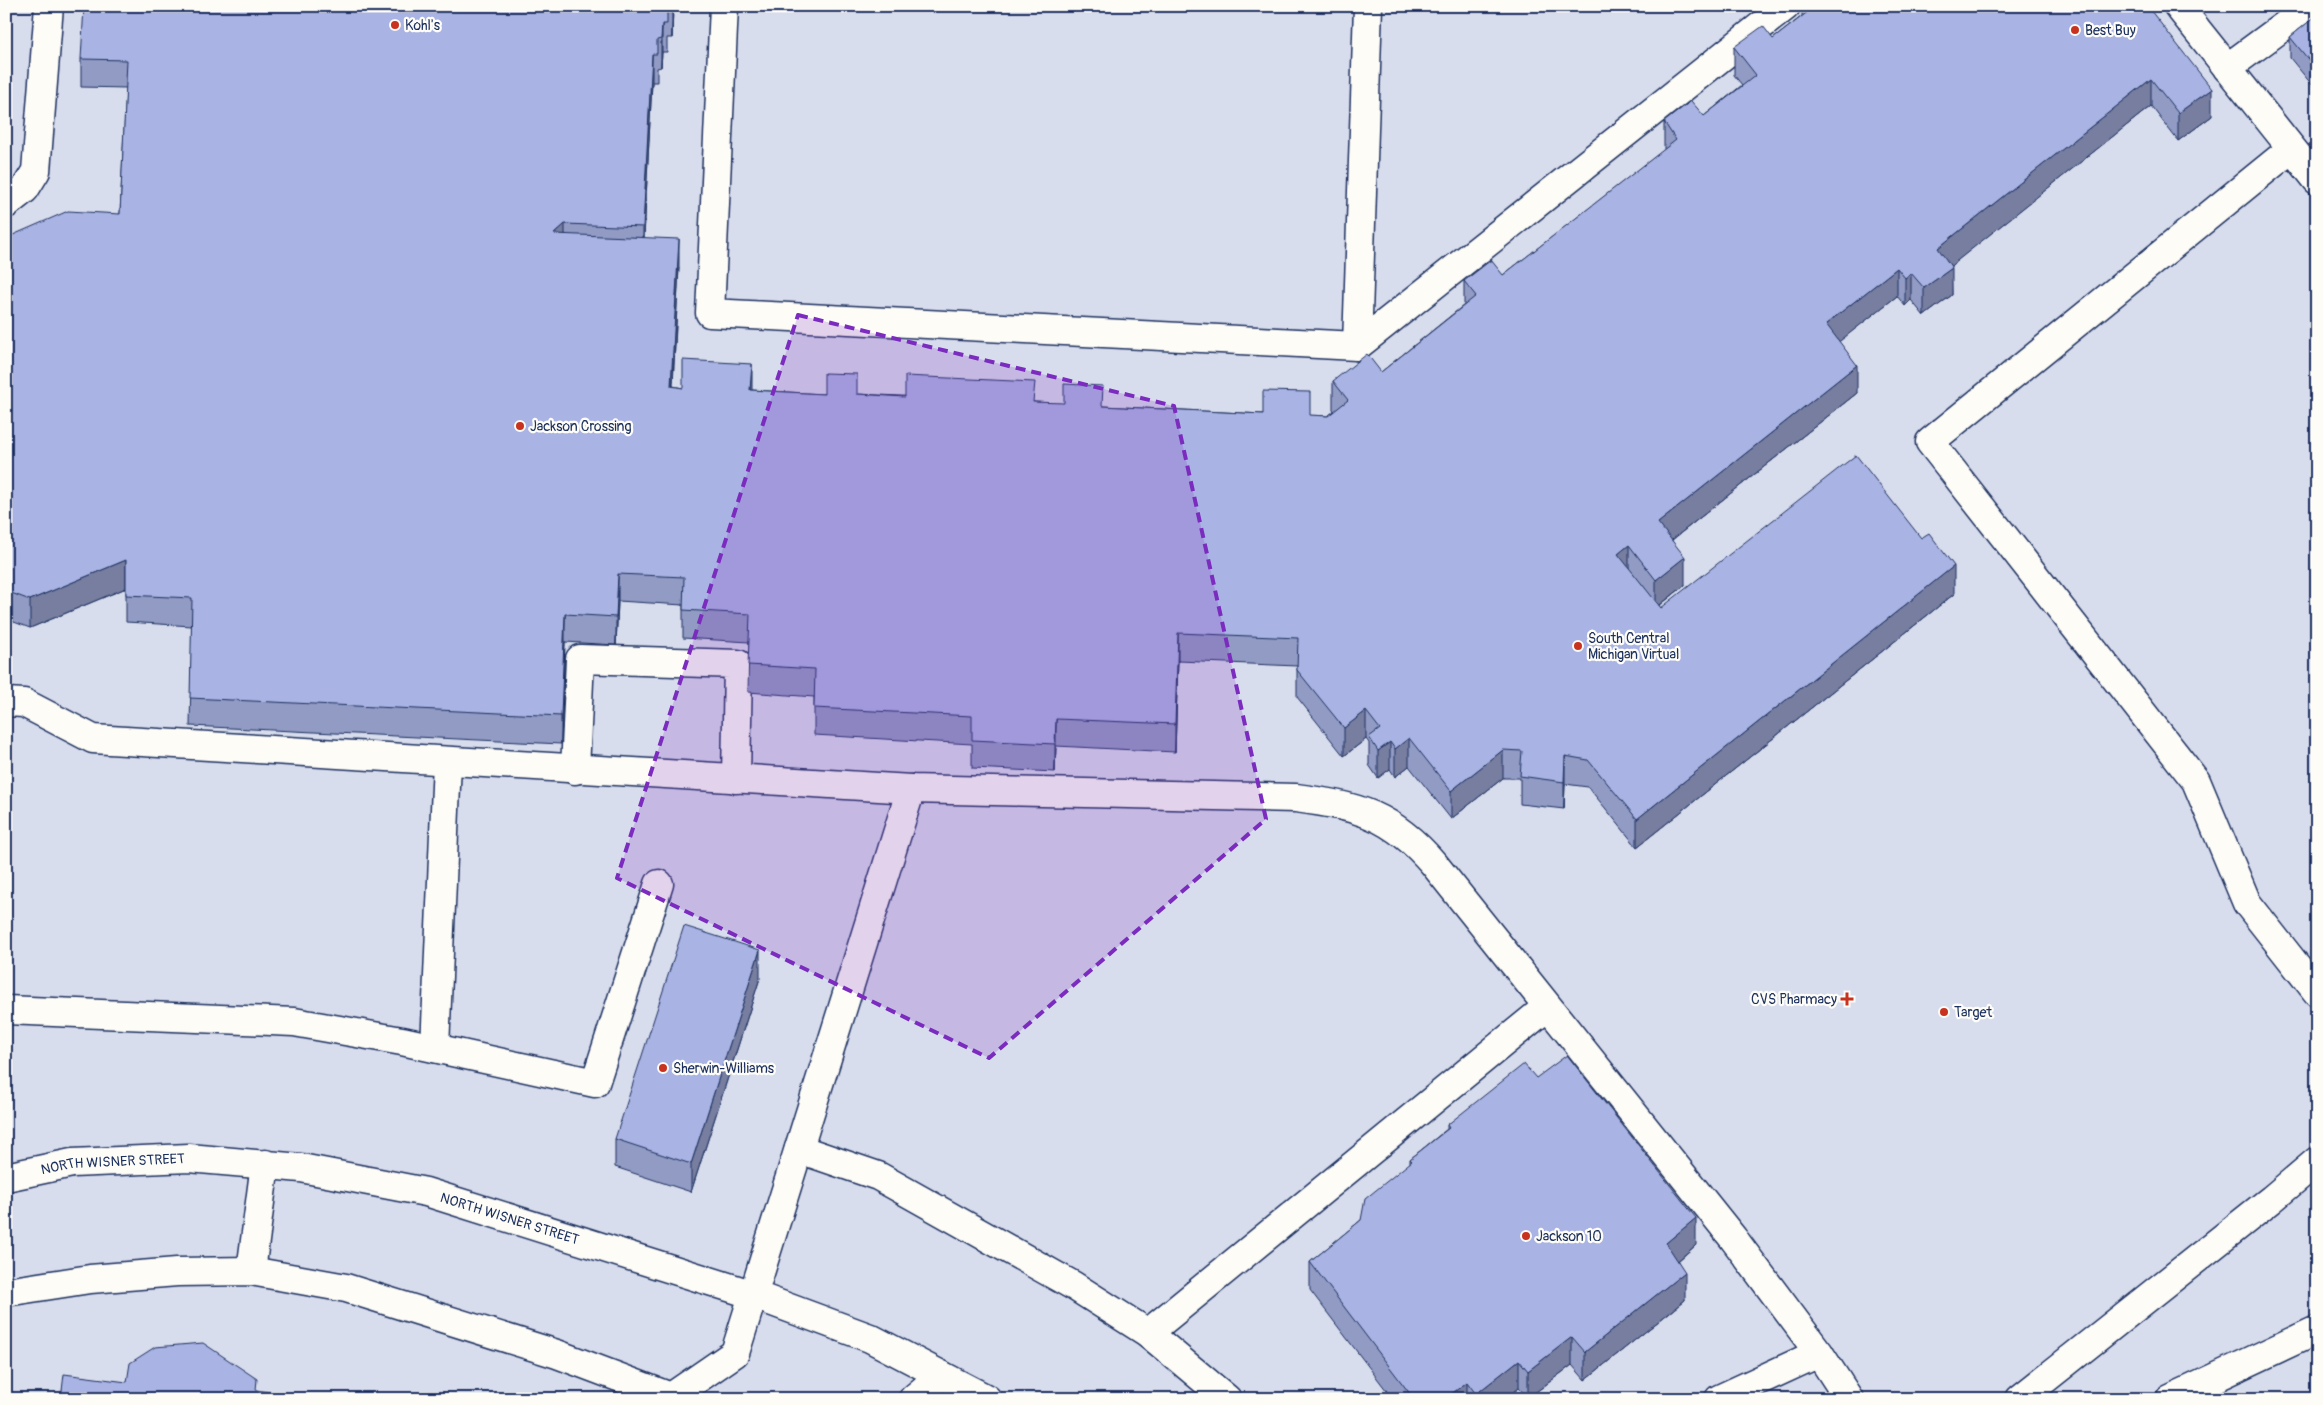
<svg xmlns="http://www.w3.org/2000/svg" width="2323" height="1405" font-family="Pangolin,sans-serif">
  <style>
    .built { fill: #d8ddee }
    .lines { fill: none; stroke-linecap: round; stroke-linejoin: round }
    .minor-casing { stroke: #1b2f5e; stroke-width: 31 }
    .minor { stroke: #fdfcf7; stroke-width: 28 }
    .wall { fill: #929bc4; stroke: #1b2f5e }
    .shaded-wall { fill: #777ea0; stroke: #1b2f5e }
    .building { fill: #aab4e4; stroke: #1b2f5e }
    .marked { fill: #7b2cbf; fill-opacity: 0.2; stroke: #7b2cbf; stroke-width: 4; stroke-dasharray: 10 6; stroke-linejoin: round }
    .poi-dot { fill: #c8321e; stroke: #fdfcf7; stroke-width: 2 }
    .labels { text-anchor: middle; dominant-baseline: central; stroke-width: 4.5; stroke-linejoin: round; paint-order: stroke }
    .poi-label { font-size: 14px; fill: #1b2f5e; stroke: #fdfcf7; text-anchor: start }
    .street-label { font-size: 14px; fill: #1b2f5e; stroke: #fdfcf7 }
  </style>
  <rect width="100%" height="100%" fill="#eceef3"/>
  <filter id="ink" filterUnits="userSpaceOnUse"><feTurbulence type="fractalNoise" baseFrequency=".02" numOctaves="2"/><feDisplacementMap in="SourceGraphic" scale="10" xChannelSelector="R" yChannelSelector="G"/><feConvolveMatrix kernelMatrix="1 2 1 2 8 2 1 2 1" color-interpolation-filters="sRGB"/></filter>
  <g filter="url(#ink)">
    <!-- built -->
    <path class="built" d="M 6,6 L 2317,6 L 2317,1399 L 6,1399 Z"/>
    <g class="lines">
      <!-- minor casing -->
      <g class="minor-casing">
        <g id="minor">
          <path d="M 724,6 L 710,313 L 1357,346 L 1786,6"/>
          <path d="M 2178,6 L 2317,180"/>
          <path d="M 2227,68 L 2311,6"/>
          <path d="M 2291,149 L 1930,442 L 2196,781 L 2247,903 L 2317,992"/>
          <path d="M 6,204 L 25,189 L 36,171 L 49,6"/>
          <path d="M 1357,346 L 1368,6"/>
          <path d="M 6,702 L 24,703 L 93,739 L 911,789 L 1296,798 C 1358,806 1392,815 1434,864 L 1733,1238 L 1819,1353 L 1849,1399"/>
          <path d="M 575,770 L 580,659 L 738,664 L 736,779"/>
          <path d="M 6,1010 L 294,1022 L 402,1041 L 595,1083 L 659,884"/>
          <path d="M 435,1048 L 447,762"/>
          <path d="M 799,1149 L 878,1176 L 1074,1286 L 1148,1333 L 1227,1399"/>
          <path id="s1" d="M 6,1177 L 72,1163 L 189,1158 L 301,1168 L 426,1192 L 754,1295 L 870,1338 L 987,1399"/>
          <path d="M 251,1271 L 265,1164"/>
          <path d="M 6,1292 L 90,1279 L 177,1272 L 251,1271 L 346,1288 L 557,1354 L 671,1397 L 735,1353 L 911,789"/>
          <path d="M 1148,1333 L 1547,1007"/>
          <path d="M 913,1399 L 941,1375"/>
          <path d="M 1719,1399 L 1819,1353"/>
          <path d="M 2020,1399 L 2272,1199 L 2317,1161"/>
          <path d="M 2170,1399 L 2317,1330"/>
        </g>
      </g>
      <!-- minor -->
      <use href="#minor" class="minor"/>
    </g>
    <!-- wall -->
    <path class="wall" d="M 130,6 L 673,6 L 672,38 L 667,38 L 667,52 L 662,52 L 661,67 L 657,68 L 657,82 L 652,82 L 644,238 L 679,267 L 673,386 L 683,388 L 752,390 L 824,394 L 857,394 L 1035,402 L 1103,406 L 1263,414 L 1328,416 L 1334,411 L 1333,409 L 1333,381 L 1381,372 L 1464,305 L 1464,281 L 1503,275 L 1664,150 L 1664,122 L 1704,116 L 1742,85 L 1734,75 L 1734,47 L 1773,39 L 1802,16 L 1802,6 L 2147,6 L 2212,116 L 2178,141 L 2151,106 L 1951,265 L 1952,295 L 1924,316 L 1911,300 L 1905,306 L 1897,296 L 1839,341 L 1857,393 L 1672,540 L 1685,585 L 1659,606 L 1661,608 L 1954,594 L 1637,847 L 1588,787 L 1565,784 L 1564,809 L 1520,804 L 1520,778 L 1503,778 L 1451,819 L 1409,766 L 1395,777 L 1390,769 L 1378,778 L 1369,765 L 1369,743 L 1366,739 L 1344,756 L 1297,697 L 1297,666 L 1178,661 L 1175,752 L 1056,746 L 1055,772 L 972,768 L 972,744 L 814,735 L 814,697 L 748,692 L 749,642 L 683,638 L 683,605 L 618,601 L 616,645 L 565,642 L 561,744 L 190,726 L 192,626 L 126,622 L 126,588 L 30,628 L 6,619 L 6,238 L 120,214 L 126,88 L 81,87 L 81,59 L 130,8 Z
      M 2317,15 L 2317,91 L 2290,58 L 2290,37 Z
      M 760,978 L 691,1192 L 615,1167 L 615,1139 Z
      M 1536,1078 L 1696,1245 L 1678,1261 L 1685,1300 L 1585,1380 L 1572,1365 L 1528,1398 L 1519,1388 L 1505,1399 L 1393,1399 L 1310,1290 L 1310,1262 L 1361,1220 L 1410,1163 L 1410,1159 L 1447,1129 L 1447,1125 Z"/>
    <!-- shaded-wall -->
    <path class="shaded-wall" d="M 672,6 L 673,6 L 672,38 Z
      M 662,24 L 662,52 L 661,67 L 661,39 Z
      M 652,54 L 652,82 L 643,255 L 643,227 Z
      M 2151,79 L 2151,106 L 1938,276 L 1938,248 Z
      M 2212,89 L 2212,116 L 2178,141 L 2178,113 Z
      M 565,224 L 565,252 L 554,234 Z
      M 679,239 L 679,267 L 671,414 L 671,386 Z
      M 1897,268 L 1897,296 L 1826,352 L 1826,324 Z
      M 1952,268 L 1952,295 L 1924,316 L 1924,288 Z
      M 1911,273 L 1911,300 L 1905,306 L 1905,278 Z
      M 752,364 L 752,391 L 750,390 Z
      M 1857,365 L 1857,393 L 1658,551 L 1658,523 Z
      M 1629,545 L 1629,572 L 1618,554 Z
      M 1685,557 L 1685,585 L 1656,608 L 1656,580 Z
      M 126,560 L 126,588 L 30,628 L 30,600 Z
      M 1954,566 L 1954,594 L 1637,847 L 1637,819 Z
      M 618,574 L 618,601 L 616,645 L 616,617 Z
      M 565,614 L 565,642 L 561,744 L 561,716 Z
      M 1178,633 L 1178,661 L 1175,752 L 1175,724 Z
      M 1366,711 L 1366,739 L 1344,756 L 1344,728 Z
      M 1056,719 L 1056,746 L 1055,772 L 1055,744 Z
      M 1409,738 L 1409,766 L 1395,777 L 1395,749 Z
      M 1390,742 L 1390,769 L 1378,778 L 1378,751 Z
      M 1503,750 L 1503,778 L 1451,819 L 1451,791 Z
      M 1565,756 L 1565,784 L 1564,809 L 1564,782 Z
      M 760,950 L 760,978 L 691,1192 L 691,1164 Z
      M 1696,1218 L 1696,1245 L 1666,1271 L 1666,1243 Z
      M 1685,1272 L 1685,1300 L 1585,1380 L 1585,1352 Z
      M 1572,1337 L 1572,1365 L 1528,1398 L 1528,1371 Z
      M 1519,1360 L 1519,1388 L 1505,1399 L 1476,1399 L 1476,1394 Z
      M 1467,1382 L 1467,1399 L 1445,1399 Z"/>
    <!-- building -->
    <path class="building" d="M 84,6 L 130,8 L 130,6 L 672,6 L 672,10 L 667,10 L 667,24 L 662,24 L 661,39 L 657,40 L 657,54 L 652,54 L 643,227 L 565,224 L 554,234 L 679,239 L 671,386 L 683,388 L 683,360 L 752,364 L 750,390 L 824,394 L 824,373 L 857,374 L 857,394 L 905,397 L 905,376 L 1035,382 L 1033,402 L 1064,403 L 1064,384 L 1103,386 L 1102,406 L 1263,414 L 1263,391 L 1310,392 L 1310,415 L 1328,416 L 1348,400 L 1333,381 L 1367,354 L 1381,372 L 1476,296 L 1464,281 L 1491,260 L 1503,275 L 1676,140 L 1664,122 L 1691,101 L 1704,116 L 1756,75 L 1734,47 L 1763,26 L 1773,39 L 1814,7 L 1814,6 L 2147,6 L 2212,89 L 2178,113 L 2151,79 L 1938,248 L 1952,268 L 1924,288 L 1911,273 L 1905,278 L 1897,268 L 1826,324 L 1857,365 L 1658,523 L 1685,557 L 1656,580 L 1629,545 L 1618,554 L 1661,608 L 1856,455 L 1921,538 L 1929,533 L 1954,566 L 1637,819 L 1588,760 L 1565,756 L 1564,782 L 1520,776 L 1522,751 L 1503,750 L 1451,791 L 1409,738 L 1395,749 L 1390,742 L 1378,751 L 1369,737 L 1380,729 L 1366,711 L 1344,728 L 1297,670 L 1298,638 L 1178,633 L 1175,724 L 1056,719 L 1055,744 L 972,740 L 972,716 L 814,708 L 815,669 L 748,665 L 750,614 L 683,610 L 684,577 L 618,574 L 616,617 L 565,614 L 561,716 L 190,698 L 192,598 L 126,595 L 126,560 L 30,600 L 6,591 L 6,238 L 68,211 L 120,214 L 127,60 L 81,59 Z
      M 2317,15 L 2317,70 L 2290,37 Z
      M 684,926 L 760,950 L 691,1164 L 615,1139 Z
      M 1567,1055 L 1696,1218 L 1666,1243 L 1685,1272 L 1585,1352 L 1572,1337 L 1528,1371 L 1519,1360 L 1476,1394 L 1467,1382 L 1445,1399 L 1414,1399 L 1310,1262 L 1361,1220 L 1365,1199 L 1412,1161 L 1410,1159 L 1449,1128 L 1447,1125 L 1524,1064 L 1536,1078 Z
      M 203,1343 L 257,1379 L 256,1390 L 299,1396 L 299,1399 L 61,1399 L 64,1374 L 127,1382 L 130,1363 L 155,1347 Z"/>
  </g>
  <!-- marked area -->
  <path class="marked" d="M 798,315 L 1174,406 L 1266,819 L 989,1058 L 617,878 Z"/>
  <!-- markers -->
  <g class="poi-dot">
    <circle cx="395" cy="25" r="5"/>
    <circle cx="2075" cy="30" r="5"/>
    <circle cx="520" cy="426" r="5"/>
    <circle cx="1578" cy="646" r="5"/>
    <path d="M1844.5 991.5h5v5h5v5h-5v5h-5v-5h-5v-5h5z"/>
    <circle cx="1944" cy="1012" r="5"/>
    <circle cx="663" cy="1068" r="5"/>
    <circle cx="1526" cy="1236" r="5"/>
  </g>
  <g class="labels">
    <!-- poi labels -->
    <g class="poi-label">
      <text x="405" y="25">Kohl's</text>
      <text x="2085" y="30">Best Buy</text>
      <text x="530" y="426">Jackson Crossing</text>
      <text x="1588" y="638">South Central<tspan x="1588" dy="16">Michigan Virtual</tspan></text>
      <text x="1837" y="999" text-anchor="end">CVS Pharmacy</text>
      <text x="1954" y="1012">Target</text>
      <text x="673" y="1068">Sherwin-Williams</text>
      <text x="1536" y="1236">Jackson 10</text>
    </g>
    <!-- street labels -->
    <g class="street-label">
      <text stroke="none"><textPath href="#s1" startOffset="108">NORTH WISNER STREET</textPath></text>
      <text stroke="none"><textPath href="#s1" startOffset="512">NORTH WISNER STREET</textPath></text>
    </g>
  </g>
  <!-- margin -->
  <rect width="2323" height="1405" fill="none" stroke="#fdfcf7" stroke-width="25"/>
  <rect x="12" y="12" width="2298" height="1380" fill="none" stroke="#1b2f5e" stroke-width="2" filter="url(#ink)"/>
</svg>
